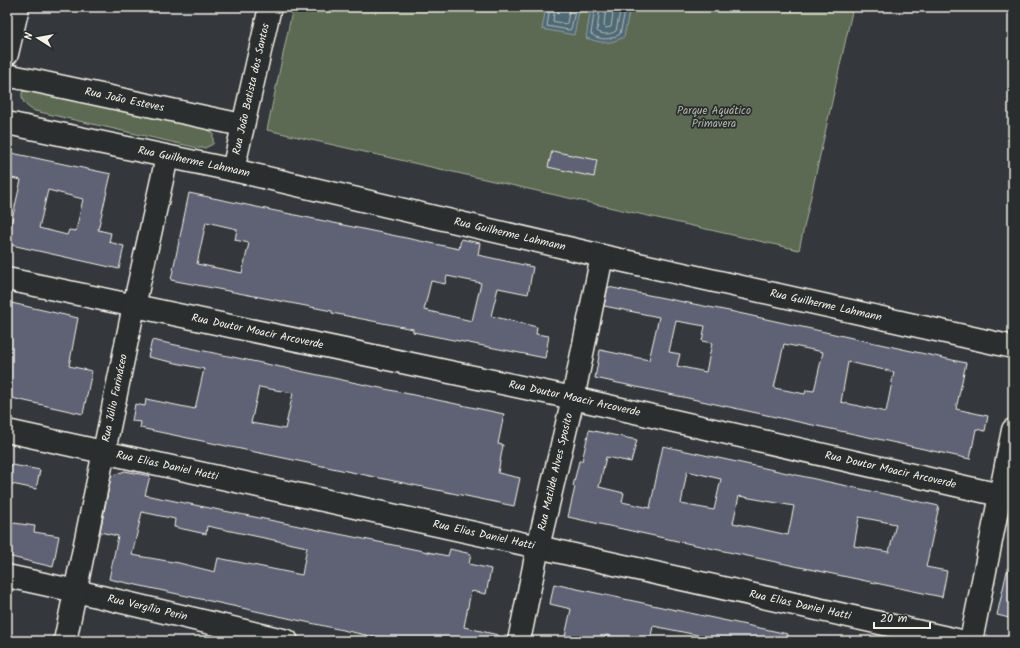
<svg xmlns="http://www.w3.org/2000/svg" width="1020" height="648" font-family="Kalam,sans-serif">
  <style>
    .green { fill: #5b6a52; stroke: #a8ae9d }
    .water { fill: #506975; stroke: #929fa3 }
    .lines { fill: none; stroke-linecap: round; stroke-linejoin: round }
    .shore { stroke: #b2bbba; stroke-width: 1 }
    .building { fill: #5e6274; stroke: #f4f1e8; fill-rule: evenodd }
    .minor-casing { stroke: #f4f1e8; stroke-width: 25 }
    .minor { stroke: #2a2d2e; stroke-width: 22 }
    .labels { text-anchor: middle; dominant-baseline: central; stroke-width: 3.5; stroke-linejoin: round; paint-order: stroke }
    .street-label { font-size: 11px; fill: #f4f1e8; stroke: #2a2d2e }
    .park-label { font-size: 11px; fill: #afb4a4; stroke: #2a2d2e }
  </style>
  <rect width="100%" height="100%" fill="#34383c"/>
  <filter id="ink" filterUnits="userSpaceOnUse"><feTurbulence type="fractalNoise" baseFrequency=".025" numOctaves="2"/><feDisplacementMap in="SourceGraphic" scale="8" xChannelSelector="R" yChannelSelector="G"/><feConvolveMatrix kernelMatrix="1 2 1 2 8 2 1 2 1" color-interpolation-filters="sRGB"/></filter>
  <g filter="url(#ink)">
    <!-- green -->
    <path class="green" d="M 293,7 L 853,7 L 799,250 L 267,130 Z
      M 29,90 L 202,126 L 213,133 L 213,144 L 205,148 L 198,148 L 35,111 C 27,107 21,103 22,92 Z"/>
    <!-- water -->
    <path class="water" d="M 546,7 L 580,7 L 574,35 L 542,29 Z
      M 591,7 L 630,7 L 624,37 C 608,45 602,43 586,38 Z"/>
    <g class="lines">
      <!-- shore -->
      <path class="shore" d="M 550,7 L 547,26 L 569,30 L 571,29 L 576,7
        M 555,7 L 553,21 L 565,24 L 567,23 L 570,7
        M 595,7 L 591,34 C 600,41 611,40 620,34 L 626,7
        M 600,7 L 597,31 C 602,35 610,35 616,31 L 621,7
        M 606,7 L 604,26 L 606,28 L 611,27 L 614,7"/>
    </g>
    <!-- building -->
    <path class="building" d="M 552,151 L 597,160 L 594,177 L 548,167 Z
      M 7,152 L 111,174 L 98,230 L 111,233 L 109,242 L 124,246 L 119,269 L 7,244 L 7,223 L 11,224 L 21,180 L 7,177 ZM 48,190 L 83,199 L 76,231 L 69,230 L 67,235 L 39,228 Z
      M 189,193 L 459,249 L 461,239 L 480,243 L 478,255 L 533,267 L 528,294 L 498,288 L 491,316 L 537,327 L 536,334 L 549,336 L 545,358 L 413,332 L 413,329 L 332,313 L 332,311 L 171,280 ZM 206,222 L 237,229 L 235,240 L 249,243 L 242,273 L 197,264 ZM 447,276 L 481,283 L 472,321 L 424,310 L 431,281 L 445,284 Z
      M 608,287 L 734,312 L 966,363 L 956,409 L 988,416 L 985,431 L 976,429 L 970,459 L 595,378 L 600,350 L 649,360 L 659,317 L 604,306 ZM 676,321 L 705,326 L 702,341 L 712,343 L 706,372 L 677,366 L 680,354 L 669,352 ZM 784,344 L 823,352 L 814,391 L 806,390 L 805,394 L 774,388 ZM 848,362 L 894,372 L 886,412 L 841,402 Z
      M 7,302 L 78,318 L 69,366 L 92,371 L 83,414 L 7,397 Z
      M 152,340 L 504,414 L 498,444 L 503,445 L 498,473 L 520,478 L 514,506 L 140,428 L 141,422 L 132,421 L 135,404 L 145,406 L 146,399 L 195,409 L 204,369 L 148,357 ZM 259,387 L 293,393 L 285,429 L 251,423 Z
      M 589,430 L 637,440 L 631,462 L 606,457 L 599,487 L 624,493 L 622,502 L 650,508 L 663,446 L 939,506 L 926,567 L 947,571 L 942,597 L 700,546 L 568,517 L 575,487 L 573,486 L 579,461 L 582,461 ZM 687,471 L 721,479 L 714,510 L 681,504 ZM 739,496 L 794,506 L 788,535 L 733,523 ZM 859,517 L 896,524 L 889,552 L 854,546 Z
      M 7,464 L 40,470 L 36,489 L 7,483 Z
      M 125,471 L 150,476 L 145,495 L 448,556 L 450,549 L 471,554 L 469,564 L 491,569 L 486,594 L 471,591 L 464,627 L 498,635 L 497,641 L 393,641 L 109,579 L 118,536 L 100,532 L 111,477 L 116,474 ZM 142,512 L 175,519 L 174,527 L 206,534 L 207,526 L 307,547 L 302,575 L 218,558 L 215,572 L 179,563 L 132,555 Z
      M 7,522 L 35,526 L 34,532 L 59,536 L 53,567 L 7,556 Z
      M 1007,571 L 1013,572 L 1013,619 L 997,615 Z
      M 554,584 L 788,634 L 788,641 L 706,641 L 707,637 L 653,626 L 650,641 L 631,641 L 606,635 L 604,641 L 564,641 L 571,609 L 550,604 Z"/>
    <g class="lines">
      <!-- minor casing -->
      <g class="minor-casing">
        <g id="minor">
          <path d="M 7,54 L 18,7"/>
          <path id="s1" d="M 7,75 L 242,125"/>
          <path id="s2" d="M 7,123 L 233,170 L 602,256 L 1013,347"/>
          <path id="s3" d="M 233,170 L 270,7"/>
          <path id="s4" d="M 7,279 L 573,398 L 1013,498"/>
          <path id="s5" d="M 7,431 L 538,547 L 961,641"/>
          <path id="s6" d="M 7,576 L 76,591 L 287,641"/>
          <path id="s7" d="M 65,641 L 134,306 L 167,157"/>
          <path id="s8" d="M 519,641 L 538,547 L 573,398 L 602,256"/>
          <path d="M 971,641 L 1013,430"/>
        </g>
      </g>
      <!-- minor -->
      <use href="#minor" class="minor"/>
    </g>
  </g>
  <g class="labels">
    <!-- street labels -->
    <g class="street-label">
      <text stroke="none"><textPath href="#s3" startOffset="83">Rua João Batista dos Santos</textPath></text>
      <text stroke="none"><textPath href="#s1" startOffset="120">Rua João Esteves</textPath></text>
      <text stroke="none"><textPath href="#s2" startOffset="191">Rua Guilherme Lahmann</textPath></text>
      <text stroke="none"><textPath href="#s2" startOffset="515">Rua Guilherme Lahmann</textPath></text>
      <text stroke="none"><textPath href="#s2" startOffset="839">Rua Guilherme Lahmann</textPath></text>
      <text stroke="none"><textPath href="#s4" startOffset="256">Rua Doutor Moacir Arcoverde</textPath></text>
      <text stroke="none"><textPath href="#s7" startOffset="248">Rua Júlio Farináceo</textPath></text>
      <text stroke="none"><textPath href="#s4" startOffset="580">Rua Doutor Moacir Arcoverde</textPath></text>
      <text stroke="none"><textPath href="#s5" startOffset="164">Rua Elias Daniel Hatti</textPath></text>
      <text stroke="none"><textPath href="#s4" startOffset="904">Rua Doutor Moacir Arcoverde</textPath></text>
      <text stroke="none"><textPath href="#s8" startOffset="173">Rua Matilde Alves Sposito</textPath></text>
      <text stroke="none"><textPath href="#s5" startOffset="488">Rua Elias Daniel Hatti</textPath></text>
      <text stroke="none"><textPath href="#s5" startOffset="812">Rua Elias Daniel Hatti</textPath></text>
      <text stroke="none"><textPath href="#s6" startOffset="144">Rua Vergílio Perin</textPath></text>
    </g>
    <!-- park labels -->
    <g class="park-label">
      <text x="714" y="111">Parque Aquático<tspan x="714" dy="13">Primavera</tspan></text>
    </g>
  </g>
  <!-- margin -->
  <rect width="1020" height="648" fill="none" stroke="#2a2d2e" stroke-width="24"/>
  <rect x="12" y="12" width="996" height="624" fill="none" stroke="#f4f1e8" stroke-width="1.5" filter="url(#ink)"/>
  <!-- north arrow -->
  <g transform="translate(38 38) rotate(281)" stroke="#2a2d2e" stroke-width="3" paint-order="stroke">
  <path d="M0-3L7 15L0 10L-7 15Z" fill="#f4f1e8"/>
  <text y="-6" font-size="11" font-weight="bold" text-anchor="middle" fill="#f4f1e8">N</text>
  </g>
  <!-- scale -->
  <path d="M874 622v6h56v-6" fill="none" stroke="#f4f1e8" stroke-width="2"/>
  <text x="880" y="622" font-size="12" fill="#f4f1e8" stroke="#2a2d2e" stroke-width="3" paint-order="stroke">20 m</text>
</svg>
